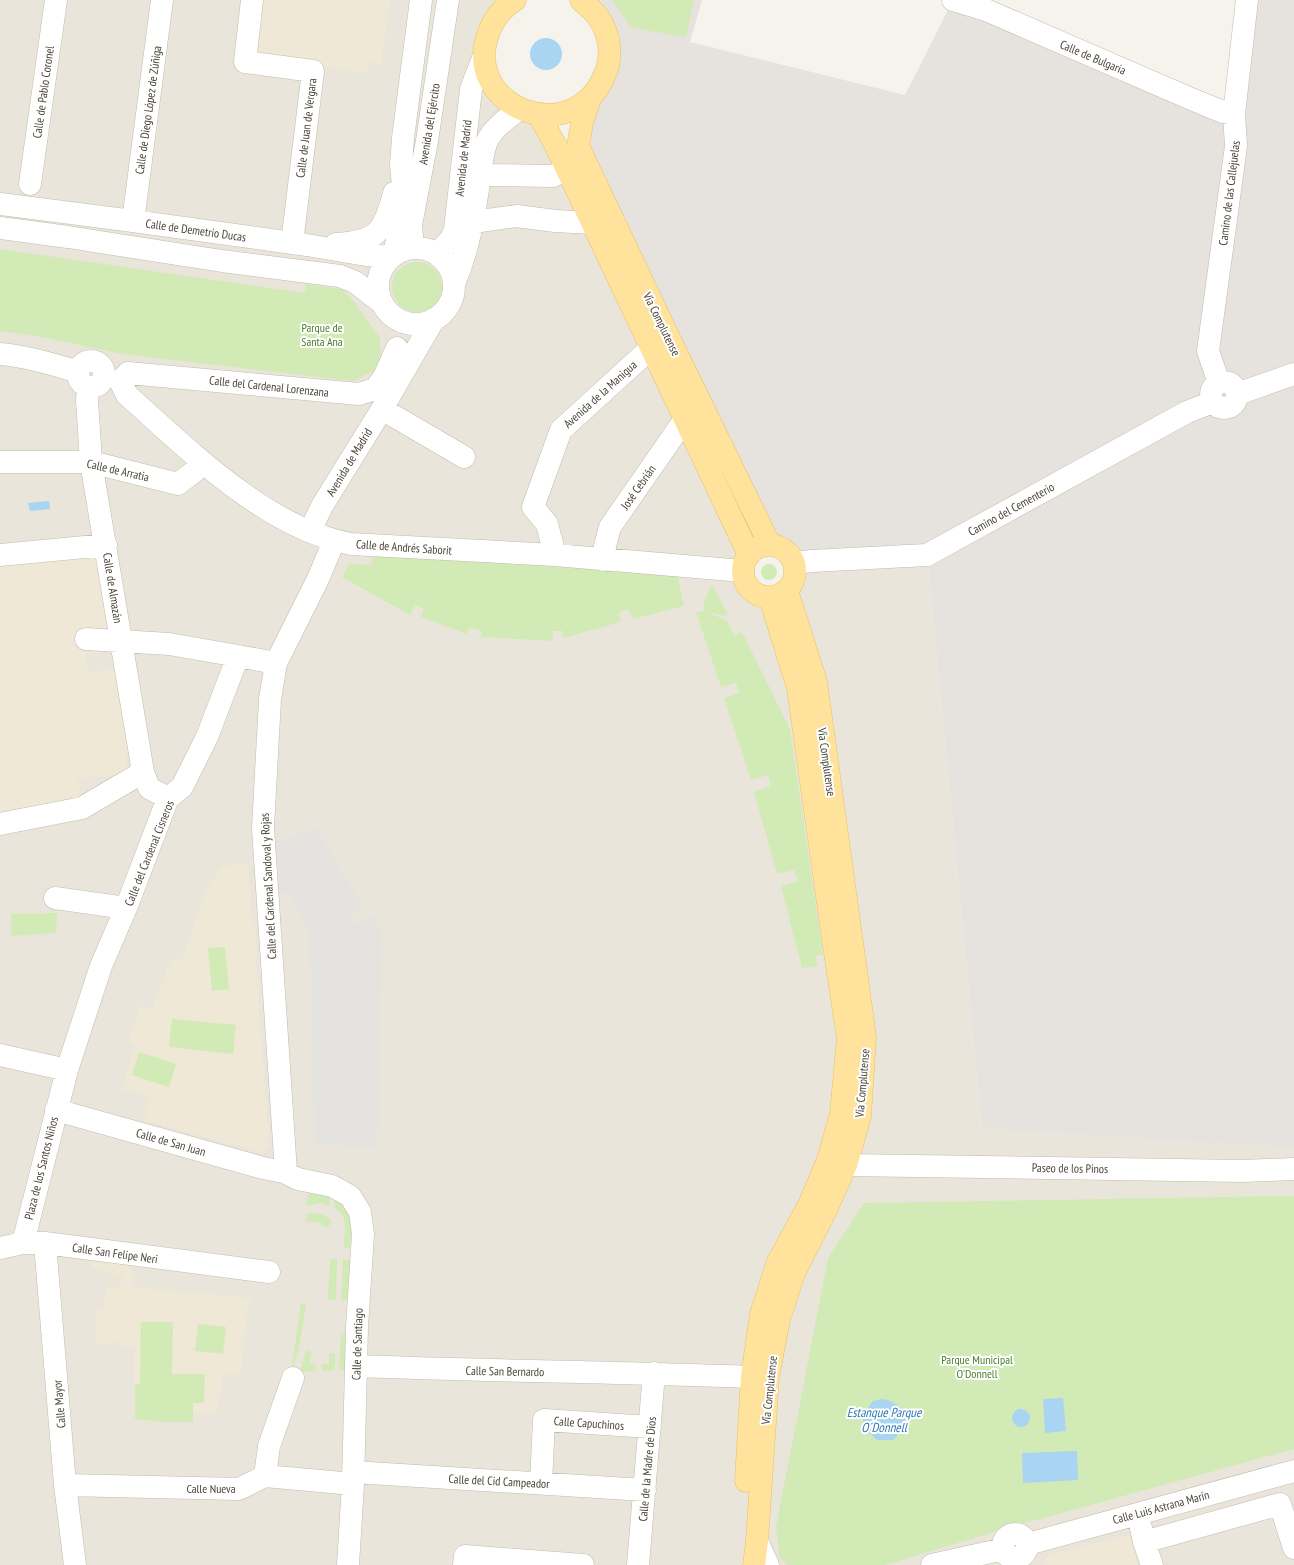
<svg xmlns="http://www.w3.org/2000/svg" width="1294" height="1565" font-family="'PT Sans Narrow',sans-serif">
  <style>
    .residential { fill: #eae5da }
    .industrial { fill: #e6e2dd }
    .education { fill: #efe8d6 }
    .green { fill: #d2eab5 }
    .parking { fill: #e5e3e0 }
    .water { fill: #a9d4f2 }
    .lines { fill: none; stroke-linecap: round; stroke-linejoin: round }
    .minor-casing { stroke: #c2bbae; stroke-width: 23 }
    .major-casing { stroke: #e6c16a; stroke-width: 23 }
    .minor { stroke: #fff; stroke-width: 22 }
    .major { stroke: #ffe39c; stroke-width: 22 }
    .labels { text-anchor: middle; dominant-baseline: central; stroke-width: 4; stroke-linejoin: round; paint-order: stroke }
    .street-label { font-size: 12px; fill: #4b4439; stroke: #fff }
    .park-label { font-size: 12px; fill: #4a7f2a; stroke: #fff }
    .water-label { font-size: 13px; font-style: italic; fill: #2e7ab2; stroke: #fff }
  </style>
  <rect width="100%" height="100%" fill="#f6f3ec"/>
  <!-- residential -->
  <path class="residential" d="M 0,0 L 515,0 L 505,6 L 487,73 L 539,115 L 749,555 L 745,581 L 748,587 L 753,592 L 762,596 L 791,587 L 796,572 L 927,555 L 982,1129 L 1294,1148 L 1294,1565 L 0,1565 Z"/>
  <!-- industrial -->
  <path class="industrial" d="M 581,0 L 702,0 L 690,42 L 905,95 L 953,0 L 1223,112 L 1247,0 L 1294,0 L 1294,1148 L 982,1129 L 927,555 L 790,554 L 782,548 L 776,546 L 578,146 L 609,62 Z"/>
  <!-- education -->
  <path class="education" d="M 259,0 L 390,0 L 381,64 L 369,62 L 367,73 L 251,56 Z
    M 102,552 L 112,631 L 85,644 L 88,673 L 119,668 L 127,746 L 127,766 L 123,775 L 78,778 L 81,805 L 0,820 L 0,563 Z
    M 248,864 L 252,925 L 255,925 L 257,956 L 255,957 L 269,1142 L 267,1149 L 261,1152 L 144,1120 L 150,1096 L 122,1089 L 136,1043 L 129,1041 L 140,1005 L 152,1010 L 171,959 L 181,962 L 204,897 L 221,866 Z
    M 93,1254 L 133,1259 L 131,1274 L 134,1274 L 132,1287 L 250,1298 L 249,1309 L 247,1314 L 241,1373 L 221,1374 L 221,1392 L 217,1393 L 217,1414 L 193,1413 L 193,1422 L 163,1422 L 135,1419 L 135,1346 L 121,1347 L 120,1342 L 95,1344 L 97,1309 L 104,1310 L 106,1287 L 120,1288 L 123,1276 L 92,1268 Z
    M 1130,1535 L 1138,1565 L 1043,1565 L 1046,1556 Z"/>
  <!-- green -->
  <path class="green" d="M 612,0 L 694,0 L 686,37 L 632,28 Z
    M 0,249 L 305,293 L 306,284 L 341,289 L 352,299 L 380,338 L 381,359 L 375,370 L 353,381 L 122,354 L 37,336 L 0,331 Z
    M392 287a25 25 0 1 1 50 0a25 25 0 1 1-50 0Z
    M 375,549 L 676,569 L 684,606 L 633,619 L 629,611 L 623,610 L 619,614 L 621,622 L 563,638 L 563,631 L 553,631 L 553,641 L 481,637 L 482,631 L 469,628 L 467,634 L 421,617 L 424,609 L 415,605 L 410,615 L 342,577 L 349,564 L 371,565 Z
    M761 572a8 8 0 1 1 16 0a8 8 0 1 1-16 0Z
    M 710,587 L 714,588 L 728,615 L 726,616 L 706,612 L 726,620 L 735,636 L 742,632 L 790,729 L 823,955 L 815,956 L 818,966 L 802,968 L 781,886 L 798,881 L 794,870 L 777,874 L 754,792 L 771,786 L 768,775 L 751,780 L 724,698 L 739,693 L 736,683 L 721,687 L 696,612 L 705,611 L 703,605 Z
    M 57,913 L 56,933 L 11,936 L 11,914 Z
    M 225,947 L 229,989 L 212,991 L 208,948 Z
    M 172,1019 L 236,1025 L 233,1054 L 169,1047 Z
    M 139,1052 L 176,1064 L 169,1087 L 132,1075 Z
    M 309,1190 L 330,1195 L 329,1206 L 319,1203 L 306,1206 Z
    M 1294,1196 L 1294,1449 L 1018,1525 L 885,1565 L 788,1565 L 780,1559 L 776,1527 L 828,1258 L 864,1203 Z
    M 335,1199 C 355,1208 351,1229 350,1248 L 344,1247 C 344,1232 350,1216 334,1208 Z
    M 311,1213 C 319,1213 325,1215 331,1220 L 328,1228 L 317,1222 L 306,1222 L 307,1214 Z
    M 330,1259 L 337,1259 L 336,1300 L 328,1300 Z
    M 343,1259 L 351,1260 L 349,1300 L 341,1300 Z
    M 301,1303 L 306,1304 L 299,1348 L 291,1373 Z
    M 141,1322 L 173,1322 L 172,1374 L 205,1374 L 204,1403 L 193,1403 L 193,1422 L 163,1422 L 135,1419 L 135,1384 L 140,1384 Z
    M 198,1324 L 226,1327 L 223,1354 L 195,1351 Z
    M 341,1333 L 348,1333 L 347,1370 L 339,1370 Z
    M 306,1350 L 312,1352 L 309,1364 L 315,1364 L 316,1371 L 300,1372 Z
    M 329,1353 L 335,1353 L 335,1370 L 322,1371 L 321,1364 L 329,1364 Z"/>
  <!-- parking -->
  <path class="parking" d="M 316,828 L 362,905 L 349,915 L 355,924 L 372,914 L 382,934 L 377,1148 L 314,1144 L 310,933 L 291,894 L 279,893 L 277,875 L 282,874 L 270,843 Z"/>
  <!-- water -->
  <path class="water" d="M530 54a16 16 0 1 1 32 0a16 16 0 1 1-32 0Z
    M 49,501 L 50,509 L 30,511 L 28,503 Z
    M 1063,1398 L 1066,1431 L 1045,1433 L 1043,1399 Z
    M 883,1399 C 897,1402 910,1412 903,1428 C 901,1432 896,1437 893,1440 L 877,1440 L 865,1429 L 862,1416 L 873,1401 Z
    M1012 1418a9 9 0 1 1 18 0a9 9 0 1 1-18 0Z
    M 1077,1451 L 1078,1480 L 1023,1483 L 1022,1453 Z"/>
  <g class="lines">
    <!-- minor casing -->
    <g class="minor-casing">
      <path id="minor" d="M 252,0 L 245,62 L 313,71 L 292,243
        M 953,0 L 986,10 L 1189,98 L 1223,112 L 1234,114
        M 481,173 L 492,175 L 553,176 L 566,169
        M 30,184 L 56,0
        M 0,204 L 133,221 L 307,245 L 366,255 L 391,257
        M 133,221 L 162,0
        M 473,222 L 517,216 L 555,221 L 593,223
        M 0,228 L 68,237 L 222,261 L 340,276 L 355,282 L 382,303
        M 336,244 C 377,242 384,232 394,193
        M 413,248 L 411,225 L 427,141 L 448,0
        M378 286a38 38 0 1 1 76 0a38 38 0 1 1-76 0Z
        M 437,254 L 451,239 L 455,229 L 471,89 L 483,58
        M 393,256 L 398,237 L 404,198 L 401,165 L 403,138 L 421,0
        M 454,284 C 467,254 473,222 478,189 C 481,174 481,148 490,136 C 497,125 509,117 519,109
        M 397,348 L 384,377 L 375,389 L 359,394 L 128,373 L 120,381 L 127,395 C 189,450 267,529 351,544 L 555,555 L 743,571
        M 0,354 C 26,356 53,364 78,372
        M78 374a13 13 0 1 1 26 0a13 13 0 1 1-26 0Z
        M1211 395a13 13 0 1 1 26 0a13 13 0 1 1-26 0Z
        M 1219,383 L 1208,351 L 1236,146 L 1234,114 L 1247,0
        M 88,387 L 87,400 L 91,462 L 143,772 L 149,788 L 168,798
        M 1237,394 L 1294,374
        M 382,409 L 464,457
        M 0,462 L 91,462 L 178,484 L 204,464
        M 310,531 L 322,506 L 382,409 L 434,319
        M 0,555 L 106,545
        M 555,555 L 547,524 L 533,507 L 561,430 L 651,348
        M 604,560 L 605,546 L 610,527 L 685,419
        M 795,563 L 812,561 L 927,555 L 1187,412 L 1213,402
        M 86,639 L 169,644 L 238,656
        M 0,824 L 82,808 L 143,772
        M 55,898 L 126,908
        M 0,1055 L 67,1070
        M 56,1110 L 263,1168 L 284,1172 L 298,1179 L 332,1186 L 350,1196 L 360,1212 L 363,1234 L 357,1327 L 353,1484 L 348,1565
        M 846,1165 L 1242,1171 L 1294,1169
        M 286,1172 L 263,828 L 270,699 L 276,663 L 318,579 L 334,541
        M 23,1243 L 67,1070 L 101,966 L 126,908 L 168,798 L 182,787 L 207,737 L 238,656 L 276,663
        M 45,1243 L 65,1485 L 75,1565
        M 0,1248 L 23,1243 L 45,1243 L 269,1272
        M 356,1366 C 488,1371 620,1372 752,1377
        M 353,1472 L 645,1490
        M 265,1476 L 269,1446 L 293,1378
        M 541,1483 L 544,1420 L 650,1427
        M 65,1485 L 239,1489 L 265,1476 L 353,1484
        M 1141,1528 L 1144,1542 L 1152,1565
        M1003 1546a12 12 0 1 1 24 0a12 12 0 1 1-24 0Z
        M 757,1541 L 768,1565
        M 1144,1542 L 1280,1504 L 1294,1548
        M 1028,1544 L 1294,1471
        M 464,1565 L 465,1556 L 583,1565
        M 638,1565 L 654,1373
        M 932,1565 L 1004,1549"/>
    </g>
    <!-- major casing -->
    <g class="major-casing">
      <path id="major" d="M 515,0 C 502,8 494,18 489,32 C 459,108 578,154 607,69 C 612,53 609,34 600,20 C 596,12 587,6 581,0
        M 590,98 L 582,123 L 578,146 L 668,336 L 770,545
        M 539,115 L 556,146 L 749,555
        M743 571a26 26 0 1 1 52 0a26 26 0 1 1-52 0Z
        M 746,1481 L 752,1377 L 761,1314 L 778,1262 L 809,1205 L 828,1160 L 841,1114 L 848,1038 L 834,946 L 798,688 L 770,598
        M 754,1565 L 757,1541 L 768,1377 L 779,1319 L 794,1273 L 825,1212 L 846,1165 L 860,1116 L 865,1037 L 816,682 L 787,591"/>
    </g>
    <!-- minor -->
    <use href="#minor" class="minor"/>
    <!-- major -->
    <use href="#major" class="major"/>
  </g>
  <g class="labels">
    <!-- street labels -->
    <g class="street-label">
      <text transform="translate(1093 57) rotate(23)">Calle de Bulgaria</text>
      <text transform="translate(43 92) rotate(-82)">Calle de Pablo Coronel</text>
      <text transform="translate(148 110) rotate(-82)">Calle de Diego López de Zúñiga</text>
      <text transform="translate(429 124) rotate(-81)">Avenida del Ejército</text>
      <text transform="translate(306 128) rotate(-83)">Calle de Juan de Vergara</text>
      <text transform="translate(463 158) rotate(-84)">Avenida de Madrid</text>
      <text transform="translate(1229 193) rotate(-83)">Camino de las Callejuelas</text>
      <text transform="translate(196 230) rotate(8)">Calle de Demetrio Ducas</text>
      <text transform="translate(662 324) rotate(64)">Vía Complutense</text>
      <text transform="translate(269 386) rotate(6)">Calle del Cardenal Lorenzana</text>
      <text transform="translate(600 394) rotate(-42)">Avenida de la Manigua</text>
      <text transform="translate(349 462) rotate(-59)">Avenida de Madrid</text>
      <text transform="translate(118 470) rotate(13)">Calle de Arratia</text>
      <text transform="translate(638 487) rotate(-55)">José Cebrián</text>
      <text transform="translate(1011 509) rotate(-29)">Camino del Cementerio</text>
      <text transform="translate(404 547) rotate(4)">Calle de Andrés Saborit</text>
      <text transform="translate(113 588) rotate(81)">Calle de Almazán</text>
      <text transform="translate(827 762) rotate(82)">Vía Complutense</text>
      <text transform="translate(149 853) rotate(-68)">Calle del Cardenal Cisneros</text>
      <text transform="translate(268 886) rotate(-93)">Calle del Cardenal Sandoval y Rojas</text>
      <text transform="translate(862 1083) rotate(-85)">Vía Complutense</text>
      <text transform="translate(171 1142) rotate(16)">Calle de San Juan</text>
      <text transform="translate(41 1168) rotate(-76)">Plaza de los Santos Niños</text>
      <text transform="translate(1070 1168) rotate(1)">Paseo de los Pinos</text>
      <text transform="translate(115 1253) rotate(8)">Calle San Felipe Neri</text>
      <text transform="translate(357 1344) rotate(-88)">Calle de Santiago</text>
      <text transform="translate(505 1371) rotate(1)">Calle San Bernardo</text>
      <text transform="translate(769 1390) rotate(-84)">Vía Complutense</text>
      <text transform="translate(59 1404) rotate(-95)">Calle Mayor</text>
      <text transform="translate(589 1423) rotate(4)">Calle Capuchinos</text>
      <text transform="translate(647 1469) rotate(-85)">Calle de la Madre de Dios</text>
      <text transform="translate(499 1481) rotate(3)">Calle del Cid Campeador</text>
      <text x="211" y="1488">Calle Nueva</text>
      <text transform="translate(1161 1507) rotate(-15)">Calle Luis Astrana Marín</text>
    </g>
    <!-- park labels -->
    <g class="park-label">
      <text x="322" y="327">Parque de<tspan x="322" dy="14">Santa Ana</tspan></text>
      <text x="977" y="1359">Parque Municipal<tspan x="977" dy="14">O'Donnell</tspan></text>
    </g>
    <!-- water labels -->
    <g class="water-label">
      <text x="884" y="1412">Estanque Parque<tspan x="884" dy="15">O´Donnell</tspan></text>
    </g>
  </g>
</svg>
